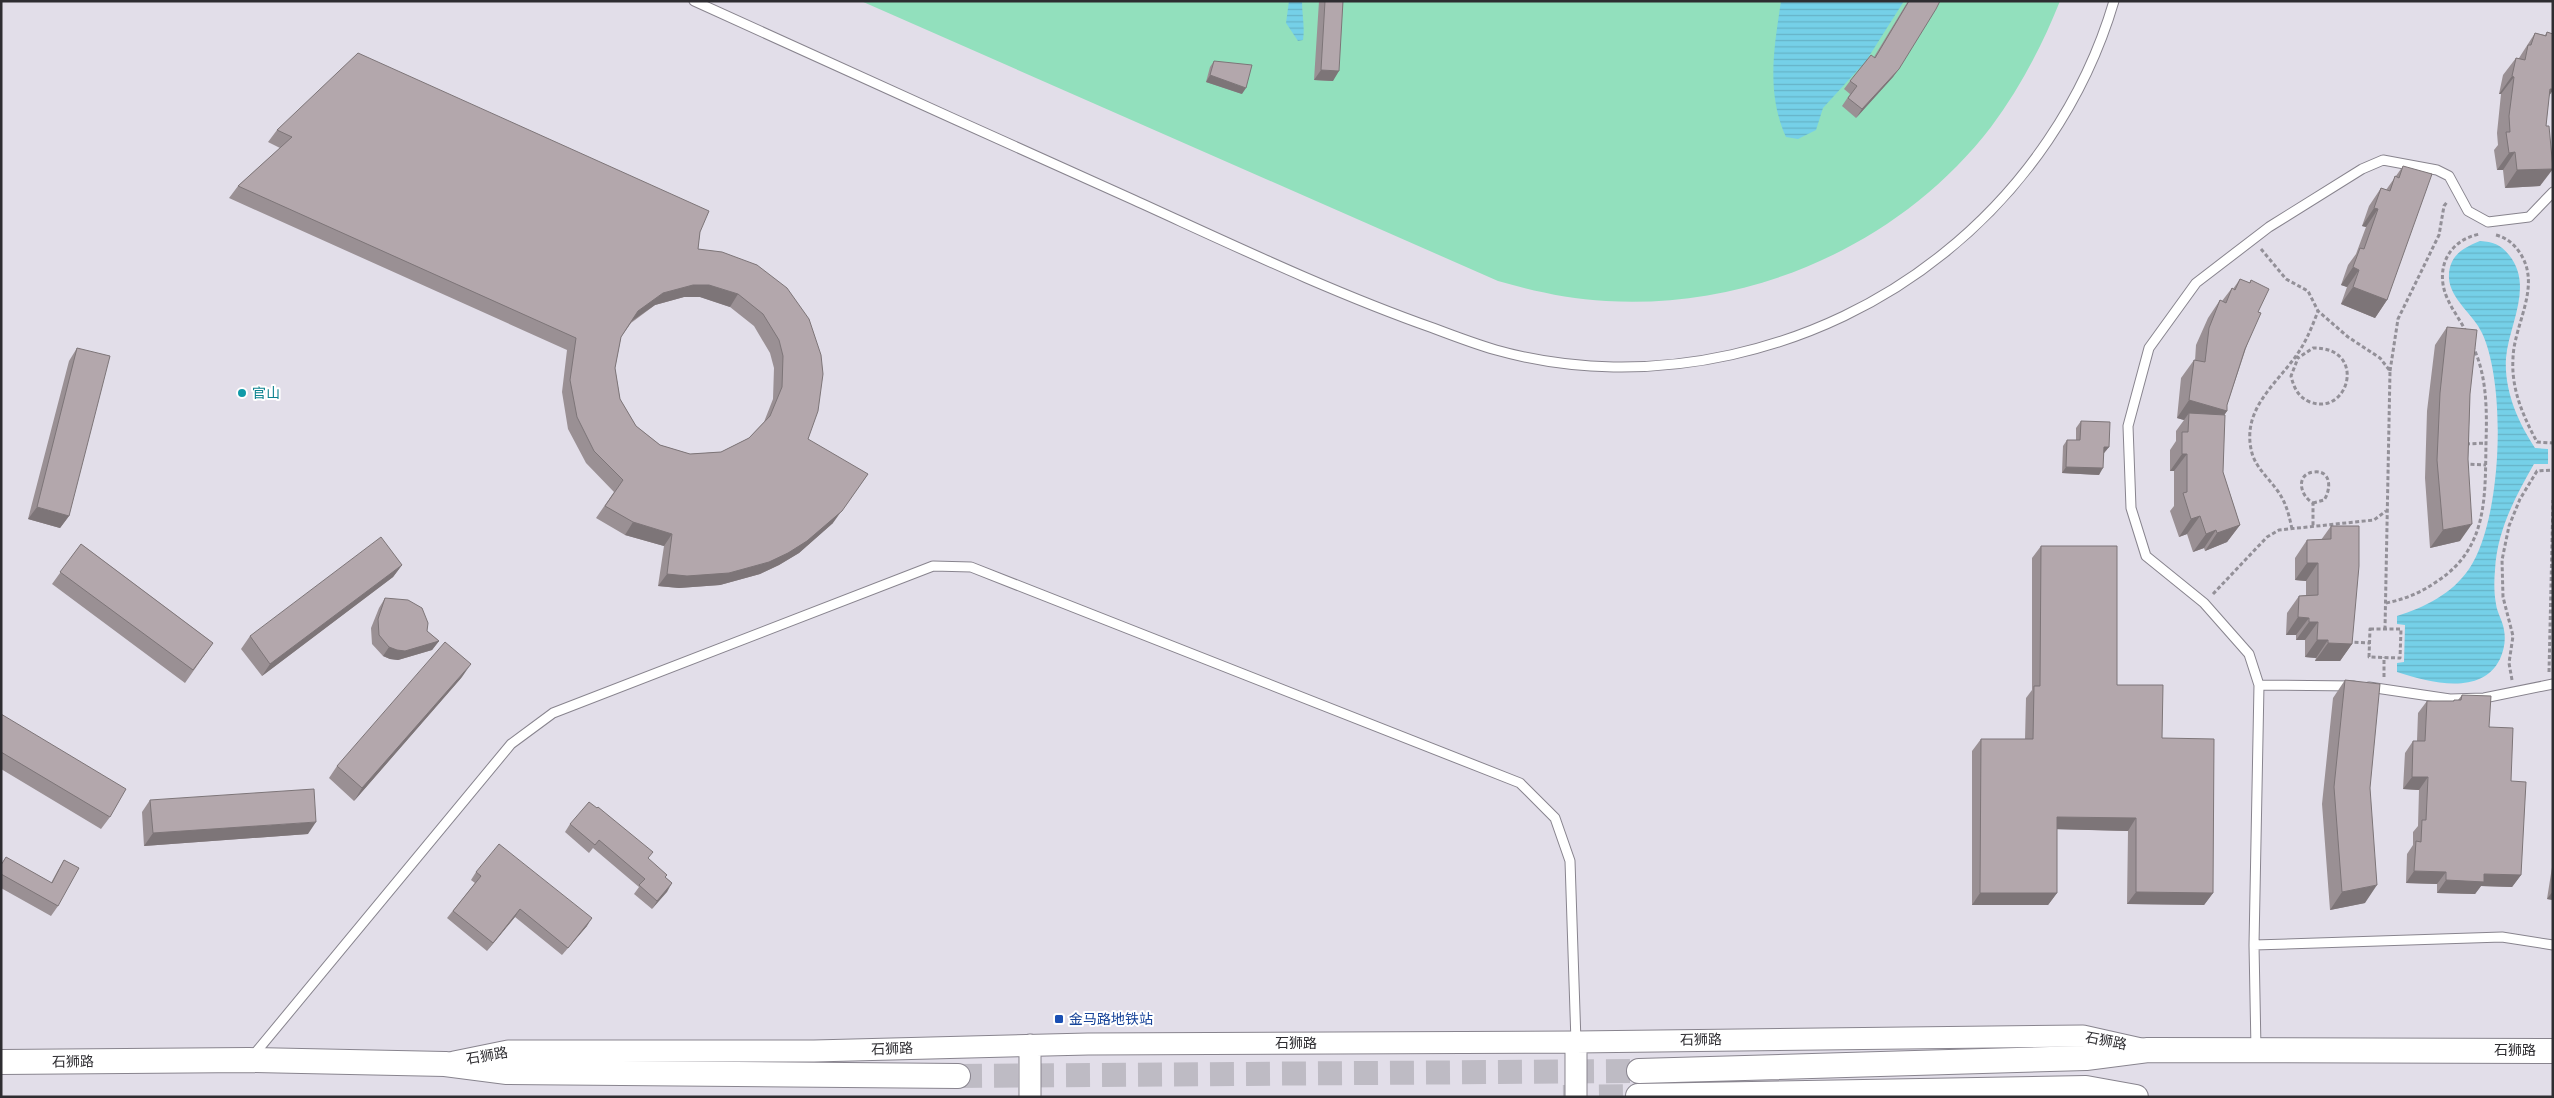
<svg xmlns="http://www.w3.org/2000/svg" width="2554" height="1098" font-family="'Varela Round','Noto Sans SC',sans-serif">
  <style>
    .pitch { fill: #92e0bd }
    .water { fill: url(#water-rules) }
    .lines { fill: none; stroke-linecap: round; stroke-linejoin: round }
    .secondary-tunnel { stroke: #bebbc4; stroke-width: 24; stroke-dasharray: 24 12; stroke-linecap: butt }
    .service-casing { stroke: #88848e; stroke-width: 11 }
    .tertiary-casing { stroke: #88848e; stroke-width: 23 }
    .secondary-casing { stroke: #88848e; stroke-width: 26 }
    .path { stroke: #939098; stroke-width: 3; stroke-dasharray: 4 2.5; stroke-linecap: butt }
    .service { stroke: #fff; stroke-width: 9 }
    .tertiary { stroke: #fff; stroke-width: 21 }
    .secondary { stroke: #fff; stroke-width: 24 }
    .wall { fill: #9a9094; fill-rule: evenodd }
    .shaded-wall { fill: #7d7578 }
    .building { fill: #b3a7ac; stroke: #7d7578; fill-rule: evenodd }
    .culture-dot { fill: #0f9aa8; stroke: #fff; stroke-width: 2 }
    .transit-dot { fill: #1a4fb4; stroke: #fff; stroke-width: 2 }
    .labels { text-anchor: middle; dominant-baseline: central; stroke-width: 4; stroke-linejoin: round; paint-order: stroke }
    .culture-label { font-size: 14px; fill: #0d838f; stroke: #fff; text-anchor: start }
    .transit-label { font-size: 14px; fill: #164399; stroke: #fff; text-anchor: start }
    .street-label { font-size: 14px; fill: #2e2d31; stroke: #fff }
  </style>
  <defs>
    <pattern id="water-rules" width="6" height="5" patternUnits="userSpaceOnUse" patternTransform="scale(1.25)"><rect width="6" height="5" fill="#75d0e8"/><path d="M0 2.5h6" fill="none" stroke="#66b3c7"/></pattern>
  </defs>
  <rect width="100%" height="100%" fill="#e2dee9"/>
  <!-- pitch -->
  <path class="pitch" d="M 861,1 L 2060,1 C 2042,46 2020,88 1991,127 C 1901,244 1752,310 1606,301 C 1569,299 1533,291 1498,281 Z"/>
  <!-- water -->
  <path class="water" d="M 1289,1 L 1302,1 C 1302,15 1305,27 1303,40 L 1298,41 L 1286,23 Z
    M 1781,1 L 1904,1 L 1866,61 L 1823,108 L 1816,130 L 1798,139 L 1786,137 C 1766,93 1774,48 1781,1 Z
    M 2480,241 C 2493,242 2500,244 2509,255 C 2534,286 2509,324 2506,358 C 2504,391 2518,422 2535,448 L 2548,449 L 2548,464 L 2534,464 C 2515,497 2497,531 2495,570 C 2494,581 2494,594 2496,604 C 2497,613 2503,621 2504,630 C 2506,640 2504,650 2500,659 C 2481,697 2429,682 2397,672 L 2397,663 L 2404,662 L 2405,625 L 2397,624 L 2397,616 C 2425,607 2452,594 2469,569 C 2502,521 2507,386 2482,333 C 2474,315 2450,299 2449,278 C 2448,257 2462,248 2480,241 Z"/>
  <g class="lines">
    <!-- secondary-tunnel -->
    <path class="secondary-tunnel" d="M 958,1076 L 1639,1071
      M 1563,1097 L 1638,1096"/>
    <!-- service casing -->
    <g class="service-casing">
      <path id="service" d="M 694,1 C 841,68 987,134 1134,200 C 1233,245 1331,292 1433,328 C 1454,336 1475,344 1496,350 C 1649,393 1822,352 1944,253 C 2024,189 2085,100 2114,1
        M 2259,685 L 2354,686
        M 2369,687 L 2450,699 L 2484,698 L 2553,684
        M 2254,945 L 2502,937 L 2553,945
        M 2256,1049 L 2254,945 L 2259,685 L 2249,654 L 2204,603 L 2146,556 L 2131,508 L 2128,426 L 2149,348 L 2196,283 L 2269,227 L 2362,169 L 2383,160 L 2437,170 L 2449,176 L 2468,211 L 2488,222 L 2529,217 L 2553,192
        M 252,1057 L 511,744 L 553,713 L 933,566 L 971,567 L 1520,783 L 1555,818 L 1570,861 L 1576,1042"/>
    </g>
    <!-- tertiary casing -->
    <g class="tertiary-casing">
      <path id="tertiary" d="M 1576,1042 L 1576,1097
        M 454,1062 L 508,1051 L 814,1051 L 1088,1044 L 1576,1042 L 2083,1036 L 2141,1049
        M 1030,1097 L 1030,1045"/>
    </g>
    <!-- secondary casing -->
    <g class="secondary-casing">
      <path id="secondary" d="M 1,1062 L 249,1060 L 445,1064 L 507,1072 L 958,1076
        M 1639,1071 L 2086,1058 L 2148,1050 L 2553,1051
        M 1638,1096 L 2086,1088 L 2136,1097"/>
    </g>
    <!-- path -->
    <path class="path" d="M 2496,235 C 2507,238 2514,244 2520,253 C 2542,286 2514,324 2513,358 C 2511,389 2523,416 2537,442 L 2553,443
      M 2261,249 L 2286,279 L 2308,291 L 2318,311 L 2348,337 L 2380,358 L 2390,371 L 2385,629
      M 2466,332 C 2461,321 2453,311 2448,300 C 2434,271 2447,240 2480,234
      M 2296,356 L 2298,358 L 2291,376 C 2294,388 2298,397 2310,402 C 2349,417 2368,347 2313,348 L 2298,358
      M 2390,371 L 2398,319 L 2439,235 L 2444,206 L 2447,202
      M 2466,444 L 2486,443
      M 2466,462 L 2466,464 L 2486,465
      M 2313,503 L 2324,500 C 2331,490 2332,470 2314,472 C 2295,474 2300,496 2313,503 L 2313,527
      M 2292,529 C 2289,515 2286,502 2277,490 C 2267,476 2254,466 2251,449 C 2243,409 2275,385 2296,356 C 2306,342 2312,327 2318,311
      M 2213,594 L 2267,537 L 2279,530 L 2374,520 L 2386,511
      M 2386,603 C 2406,599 2422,592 2439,580 C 2488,547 2485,496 2486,443 C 2487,412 2487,377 2474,349
      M 2370,629 L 2401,629 L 2400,658 L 2369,657 Z
      M 2348,642 L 2370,643
      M 2549,672 L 2553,500
      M 2384,677 L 2384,657
      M 2512,680 L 2509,663 L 2513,636 L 2503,597 L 2502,560 L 2509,526 L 2520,499 L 2537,471 L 2553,470"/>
    <!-- service -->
    <use href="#service" class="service"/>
    <!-- tertiary -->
    <use href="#tertiary" class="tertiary"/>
    <!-- secondary -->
    <use href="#secondary" class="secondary"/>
  </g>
  <!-- wall -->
  <path class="wall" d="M 1319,1 L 1343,1 L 1333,81 L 1314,80 Z
    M 1908,1 L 1940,1 L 1893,77 L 1856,118 L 1842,106 L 1850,94 L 1844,89 L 1850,81 L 1874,57 Z
    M 2547,32 L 2553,34 L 2553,90 L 2549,96 L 2540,186 L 2505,188 L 2503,170 L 2497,170 L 2494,150 L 2498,145 L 2497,133 L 2501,94 L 2499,94 L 2503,75 L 2516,58 L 2519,58 L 2535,33 L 2545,35 Z
    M 1214,61 L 1242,94 L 1206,82 L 1210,67 Z
    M 277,130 L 700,232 L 698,249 L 757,265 L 833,523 L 799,553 L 779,565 L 760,574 L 720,585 L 679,588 L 658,586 L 664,546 L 625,535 L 596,518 L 614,492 L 586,463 L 568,429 L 562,392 L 567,350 L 229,198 L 238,186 L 280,148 L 268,142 ZM 684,297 L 700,297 L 730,307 L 754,326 L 770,353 L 774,368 L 773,399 L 764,422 L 749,438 L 721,452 L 690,454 L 660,445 L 636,426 L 620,399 L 615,368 L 621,337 L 631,323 L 655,305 Z
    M 2403,166 L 2387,300 L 2375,318 L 2341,304 L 2347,287 L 2341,285 L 2348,265 L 2356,254 L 2366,227 L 2362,226 L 2369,206 L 2381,188 L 2386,190 Z
    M 2240,279 L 2249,283 L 2251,280 L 2258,312 L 2227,405 L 2227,411 L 2224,415 L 2223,472 L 2240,525 L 2227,542 L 2205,551 L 2204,548 L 2193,552 L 2187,534 L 2179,537 L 2170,511 L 2174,506 L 2174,471 L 2170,471 L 2170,450 L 2176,441 L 2176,431 L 2184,420 L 2177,418 L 2181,378 L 2194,360 L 2195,361 L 2196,345 L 2208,318 L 2220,300 L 2222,301 L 2232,288 L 2233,289 Z
    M 2447,327 L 2470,394 L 2468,459 L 2460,541 L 2430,548 L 2425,478 L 2427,411 L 2435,345 Z
    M 77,348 L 69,516 L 60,528 L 28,519 L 69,361 Z
    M 2081,421 L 2109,447 L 2104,453 L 2099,475 L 2062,473 L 2063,446 L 2067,440 L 2076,440 L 2076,428 Z
    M 2331,526 L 2352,644 L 2340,661 L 2315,661 L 2316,658 L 2305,657 L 2305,640 L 2296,640 L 2296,635 L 2286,635 L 2287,613 L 2299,596 L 2306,595 L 2306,581 L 2295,580 L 2295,558 L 2307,540 L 2321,540 Z
    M 81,544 L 213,643 L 185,683 L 52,584 Z
    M 2041,546 L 2117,685 L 2162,738 L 2213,893 L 2204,905 L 2127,904 L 2128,831 L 2057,829 L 2057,893 L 2048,905 L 1972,905 L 1972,751 L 1981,739 L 2025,739 L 2026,698 L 2032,690 L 2032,558 Z
    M 402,565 L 393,577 L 262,676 L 241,649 L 250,636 Z
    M 385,598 L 427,631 L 439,641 L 432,650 L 398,660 L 390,659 L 383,656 L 372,644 L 371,628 L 379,608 Z
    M 462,677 L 354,801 L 329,778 L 337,766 Z
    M 2345,680 L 2370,788 L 2365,903 L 2330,910 L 2322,804 L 2333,698 Z
    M 2462,695 L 2489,727 L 2511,781 L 2521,875 L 2512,887 L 2481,886 L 2475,894 L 2437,893 L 2437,884 L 2406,883 L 2407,854 L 2413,845 L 2413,832 L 2418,826 L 2419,790 L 2403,789 L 2405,753 L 2413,741 L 2417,741 L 2418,713 L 2427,701 L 2453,701 L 2454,700 L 2458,700 Z
    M 1,714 L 110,817 L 101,829 L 1,769 Z
    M 150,800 L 308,834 L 144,846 L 142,812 Z
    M 570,824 L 649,859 L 665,877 L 672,883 L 652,909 L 634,894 L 639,887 L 593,848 L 589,853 L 565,832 Z
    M 64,860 L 58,906 L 51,916 L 1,888 L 1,865 L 51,883 L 58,870 Z
    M 2553,861 L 2553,900 L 2547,899 Z
    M 476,872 L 587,926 L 562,955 L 515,917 L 487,951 L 447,918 L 475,883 L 471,880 Z"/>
  <!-- shaded-wall -->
  <path class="shaded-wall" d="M 1899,69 L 1893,77 L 1856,118 L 1862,109 Z
    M 1321,70 L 1339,71 L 1333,81 L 1314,80 Z
    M 1210,75 L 1246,88 L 1242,94 L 1206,82 Z
    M 2512,76 L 2514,77 L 2501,94 L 2499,94 Z
    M 2550,89 L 2553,89 L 2553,90 L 2541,107 Z
    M 2515,152 L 2503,170 L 2497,170 L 2509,153 Z
    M 2553,169 L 2540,186 L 2505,188 L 2517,170 Z
    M 2374,208 L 2378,209 L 2366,227 L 2362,226 Z
    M 2353,267 L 2359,270 L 2347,287 L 2341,285 Z
    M 693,285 L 709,285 L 738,294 L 730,307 L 700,297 L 684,297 L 655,305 L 629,323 L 638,311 L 663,293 Z
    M 2353,287 L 2387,300 L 2375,318 L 2341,304 Z
    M 2189,400 L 2227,411 L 2215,429 L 2189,413 L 2184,420 L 2177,418 Z
    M 2104,447 L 2109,447 L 2104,453 L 2100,453 Z
    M 2182,454 L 2187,454 L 2174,471 L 2170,471 Z
    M 2066,467 L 2103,468 L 2099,475 L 2062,473 Z
    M 868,474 L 833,523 L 799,553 L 779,565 L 760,574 L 720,585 L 679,588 L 658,586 L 667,574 Z
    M 37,507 L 69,516 L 60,528 L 28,519 Z
    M 2200,516 L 2187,534 L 2179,537 L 2191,519 Z
    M 633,522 L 672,534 L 664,546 L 625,535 Z
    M 2472,524 L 2460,541 L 2430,548 L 2443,530 Z
    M 2240,525 L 2227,542 L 2205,551 L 2217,533 Z
    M 2216,530 L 2204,548 L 2193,552 L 2206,534 Z
    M 2307,563 L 2318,563 L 2306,581 L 2295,580 Z
    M 402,565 L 393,577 L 262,676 L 270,664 Z
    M 2298,617 L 2309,618 L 2296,635 L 2286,635 Z
    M 2309,622 L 2318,622 L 2305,640 L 2296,640 Z
    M 2317,640 L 2328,640 L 2316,658 L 2305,657 Z
    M 439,641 L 432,650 L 398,660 L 390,659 L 383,656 L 389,647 Z
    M 2328,643 L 2352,644 L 2340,661 L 2315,661 Z
    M 471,664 L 462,677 L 354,801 L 362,788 Z
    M 2412,777 L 2428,777 L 2419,790 L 2403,789 Z
    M 2057,817 L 2136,818 L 2128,831 L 2049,829 Z
    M 316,822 L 308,834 L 144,846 L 153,833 Z
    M 2414,871 L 2446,872 L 2437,884 L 2406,883 Z
    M 2484,874 L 2521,875 L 2512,887 L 2481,886 L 2475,894 L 2437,893 L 2446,880 Z
    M 672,883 L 667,892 L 652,909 L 657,901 Z
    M 2377,885 L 2365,903 L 2330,910 L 2342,892 Z
    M 2553,891 L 2553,900 L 2547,899 Z
    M 2136,892 L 2213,893 L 2204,905 L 2127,904 Z
    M 1980,893 L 2057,893 L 2048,905 L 1972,905 Z
    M 520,909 L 515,917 L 487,951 L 493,943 Z
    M 592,918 L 587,926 L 562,955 L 568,948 Z"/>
  <!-- building -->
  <path class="building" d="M 1325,1 L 1343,1 L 1339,71 L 1321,70 Z
    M 1909,1 L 1940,1 L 1936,9 L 1899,69 L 1862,109 L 1848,98 L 1857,86 L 1850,81 L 1871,55 L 1875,58 Z
    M 2547,32 L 2553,34 L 2553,89 L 2550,89 L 2546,126 L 2549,126 L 2553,169 L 2517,170 L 2515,152 L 2509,153 L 2506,132 L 2510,132 L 2509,116 L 2514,77 L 2512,76 L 2516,58 L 2525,60 L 2528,45 L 2531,45 L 2535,33 L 2546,36 Z
    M 358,53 L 709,211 L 700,232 L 698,249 L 722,252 L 757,265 L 787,288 L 809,319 L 821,355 L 823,374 L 818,411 L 808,439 L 868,474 L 842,511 L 807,541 L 788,553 L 769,562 L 729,573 L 687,576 L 667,574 L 672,534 L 633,522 L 605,506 L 623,480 L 594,451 L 577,417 L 570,380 L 576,338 L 238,186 L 292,137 L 277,130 ZM 693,285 L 709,285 L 738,294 L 763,314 L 779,340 L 783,356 L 782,387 L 770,416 L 749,438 L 721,452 L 690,454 L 660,445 L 636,426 L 620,399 L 615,368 L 621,337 L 638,311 L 663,293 Z
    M 1214,61 L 1252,65 L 1246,88 L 1210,75 Z
    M 2403,166 L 2432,174 L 2387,300 L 2353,287 L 2359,270 L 2353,267 L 2360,248 L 2364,249 L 2378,209 L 2374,208 L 2381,188 L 2390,191 L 2395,176 L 2399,178 Z
    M 2240,279 L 2250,283 L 2251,280 L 2269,289 L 2258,312 L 2261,313 L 2245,349 L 2227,405 L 2227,411 L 2189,400 L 2194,360 L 2205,362 L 2209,328 L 2220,300 L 2226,303 L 2232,288 L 2235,290 Z
    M 2447,327 L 2477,330 L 2470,394 L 2468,459 L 2472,524 L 2443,530 L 2437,460 L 2440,393 Z
    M 77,348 L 110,356 L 69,516 L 37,507 Z
    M 2189,413 L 2225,415 L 2223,472 L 2240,525 L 2217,533 L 2216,530 L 2206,534 L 2200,516 L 2191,519 L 2183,493 L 2187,492 L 2187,454 L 2182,454 L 2182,432 L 2188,432 Z
    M 2081,421 L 2110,422 L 2109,447 L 2104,447 L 2103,468 L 2066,467 L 2067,440 L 2080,440 Z
    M 2331,526 L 2359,526 L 2359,566 L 2352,644 L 2328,643 L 2328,640 L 2317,640 L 2318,622 L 2309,622 L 2309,618 L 2298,617 L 2299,596 L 2318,595 L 2318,563 L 2307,563 L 2307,540 L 2331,539 Z
    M 381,537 L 402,565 L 270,664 L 250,636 Z
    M 81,544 L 213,643 L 193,670 L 60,572 Z
    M 2041,546 L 2117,546 L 2117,685 L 2163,685 L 2162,738 L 2214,739 L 2213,893 L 2136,892 L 2136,818 L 2057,817 L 2057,893 L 1980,893 L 1981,739 L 2033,739 L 2034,686 L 2040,686 Z
    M 385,598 L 408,600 L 422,608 L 428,623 L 427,631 L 439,641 L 405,651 L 397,650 L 389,647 L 379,635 L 378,619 Z
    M 445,642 L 471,664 L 362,788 L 337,766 Z
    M 2345,680 L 2380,684 L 2370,788 L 2377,885 L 2342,892 L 2334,787 Z
    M 2462,695 L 2491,696 L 2489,727 L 2513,728 L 2511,781 L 2526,782 L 2521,875 L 2484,874 L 2484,882 L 2446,880 L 2446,872 L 2414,871 L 2416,841 L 2421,842 L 2422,820 L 2426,820 L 2428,777 L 2412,777 L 2413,741 L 2425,741 L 2427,701 L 2454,701 L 2454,700 L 2461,700 Z
    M 1,714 L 126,789 L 110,817 L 1,752 Z
    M 314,789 L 316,822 L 153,833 L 150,800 Z
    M 589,802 L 597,808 L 598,807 L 653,852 L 648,858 L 667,875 L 665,877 L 672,883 L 657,901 L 639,885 L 645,879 L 599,840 L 595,845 L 570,824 Z
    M 499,844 L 592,918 L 568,948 L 520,909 L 493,943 L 453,911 L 481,876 L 476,872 Z
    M 6,857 L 52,883 L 64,860 L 79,868 L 58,906 L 1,874 L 1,865 Z"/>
  <!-- markers -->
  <circle class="culture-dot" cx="242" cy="393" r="5"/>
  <rect class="transit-dot" x="1054" y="1014" width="10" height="10" rx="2.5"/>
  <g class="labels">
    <!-- culture labels -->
    <g class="culture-label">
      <text x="252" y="393">官山</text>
    </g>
    <!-- transit labels -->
    <g class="transit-label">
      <text x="1069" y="1019">金马路地铁站</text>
    </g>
    <!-- street labels -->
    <g class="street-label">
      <text transform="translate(1701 1040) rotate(-1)">石狮路</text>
      <text transform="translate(2106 1041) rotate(11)">石狮路</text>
      <text x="1296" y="1043">石狮路</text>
      <text transform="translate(892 1049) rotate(-2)">石狮路</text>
      <text x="2515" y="1050">石狮路</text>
      <text transform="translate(487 1056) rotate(-10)">石狮路</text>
      <text transform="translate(73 1062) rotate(-1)">石狮路</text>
    </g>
  </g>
  <!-- border -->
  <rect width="2554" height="1098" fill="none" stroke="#2e2d31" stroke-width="5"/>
</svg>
